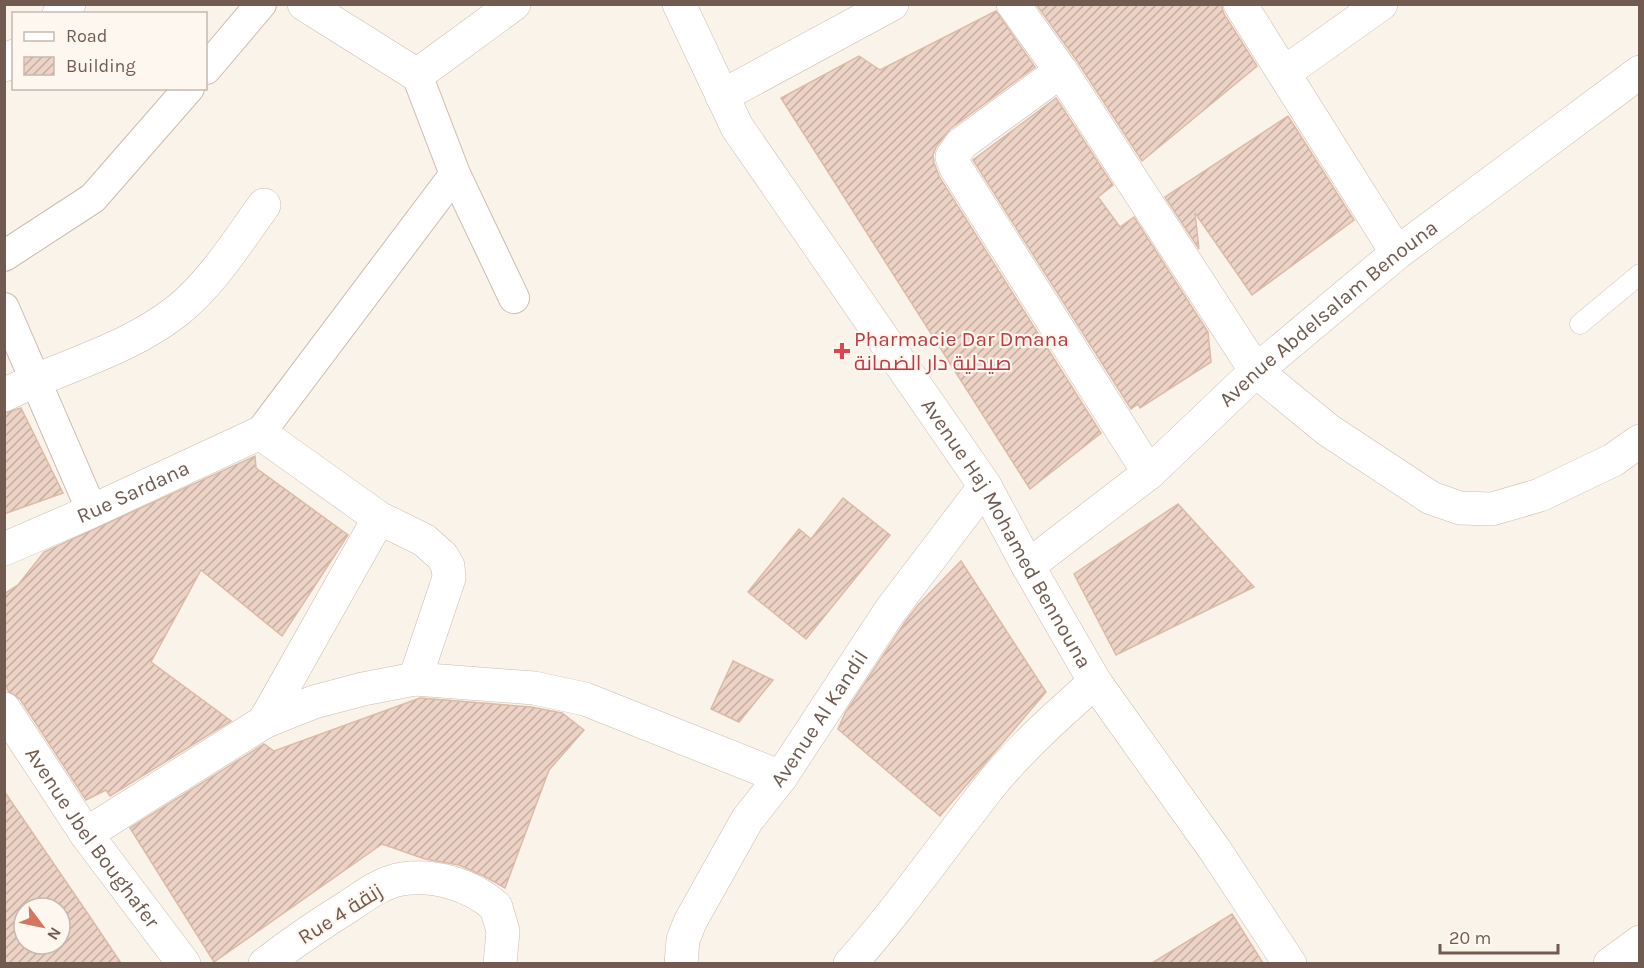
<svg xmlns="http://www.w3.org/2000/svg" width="1644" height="968" font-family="Karla,Cairo,sans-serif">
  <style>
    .building { fill: url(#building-hatch); stroke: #dcbaa7; stroke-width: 1.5; fill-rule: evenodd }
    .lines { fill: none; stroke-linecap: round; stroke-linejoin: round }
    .service-casing { stroke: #cbbbb1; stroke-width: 21 }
    .pedestrian-casing { stroke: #cbbbb1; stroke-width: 32 }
    .minor-casing { stroke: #cbbbb1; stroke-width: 34 }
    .tertiary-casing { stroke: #cbbbb1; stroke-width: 34 }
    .service { stroke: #fff; stroke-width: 20 }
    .pedestrian { stroke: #fff; stroke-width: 30 }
    .minor { stroke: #fff; stroke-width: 33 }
    .tertiary { stroke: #fff; stroke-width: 33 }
    .health-dot { fill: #e0444e; stroke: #fdf7f0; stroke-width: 2 }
    .labels { text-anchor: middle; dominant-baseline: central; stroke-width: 4.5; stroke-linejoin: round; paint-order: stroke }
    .street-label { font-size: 21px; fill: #715b50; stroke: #fdf7f0 }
    .health-label { font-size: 21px; fill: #be3a42; stroke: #fdf7f0; text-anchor: start }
  </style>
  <defs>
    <pattern id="building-hatch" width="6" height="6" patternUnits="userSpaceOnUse" patternTransform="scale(1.5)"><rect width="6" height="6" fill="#ecd3c5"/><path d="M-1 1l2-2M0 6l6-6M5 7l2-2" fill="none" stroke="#c4aea2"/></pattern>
  </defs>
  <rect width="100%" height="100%" fill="#faf3ea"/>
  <!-- building -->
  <path class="building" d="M 1036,4 L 1221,4 L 1224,14 L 1257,66 L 1142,161 L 1077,61 Z
    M 996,11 L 1035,67 L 950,129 L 936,147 L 933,155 L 934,163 L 940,178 L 1101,433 L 1030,489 L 781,98 L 859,56 L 880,70 Z
    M 1056,98 L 1113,185 L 1098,197 L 1120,227 L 1134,217 L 1208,332 L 1211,362 L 1140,408 L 1138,404 L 1131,409 L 973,160 Z
    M 1288,116 L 1354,220 L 1252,295 L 1195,213 L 1199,249 L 1165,197 Z
    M 21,408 L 63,493 L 4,514 L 4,413 Z
    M 255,456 L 256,468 L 348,535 L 282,636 L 201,570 L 151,662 L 231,721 L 110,796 L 106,790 L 86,800 L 20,699 L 9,692 L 4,683 L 4,594 L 18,585 L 44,552 Z
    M 843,498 L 890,535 L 806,639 L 748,592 L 799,529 L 811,539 Z
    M 1178,504 L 1254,587 L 1116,655 L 1074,574 Z
    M 961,561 L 1046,692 L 940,816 L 838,729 L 845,713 L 905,622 L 918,605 Z
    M 733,661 L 773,680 L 739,722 L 711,709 Z
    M 420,698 L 531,707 L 562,713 L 584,730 L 549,770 L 505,888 L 484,876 L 459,865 L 425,859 L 382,844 L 214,962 L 130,828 L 264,744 L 274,751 Z
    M 4,791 L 88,914 L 121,963 L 4,963 ZM 24,908 L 60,908 L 60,944 L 24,944 Z
    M 1232,914 L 1263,963 L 1152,963 Z"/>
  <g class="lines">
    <!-- service casing -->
    <g class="service-casing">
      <path id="service" d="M 1580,324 L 1640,274"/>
    </g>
    <!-- pedestrian casing -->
    <g class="pedestrian-casing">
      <path id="pedestrian" d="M 206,69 L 261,4
        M 417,75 L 455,174 L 514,298
        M 4,256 L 93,198 L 189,88
        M 4,308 L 92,511
        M 260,433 L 455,174"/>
    </g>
    <!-- minor casing -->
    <g class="minor-casing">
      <g id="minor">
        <path d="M 304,4 L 417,75 L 514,4"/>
        <path d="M 1013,4 L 1061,71 L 1256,371 L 1328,430 L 1431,498 L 1460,508 L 1492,509 L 1540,495 L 1613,460 L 1640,441"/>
        <path d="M 1240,4 L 1397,253"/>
        <path d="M 59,14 L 69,4"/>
        <path d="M 4,65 L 14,56"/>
        <path d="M 1061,71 L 961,144 L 952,157 L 956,168 L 1149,473"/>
        <path d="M 1284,73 L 1381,4"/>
        <path d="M 722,96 L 892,4"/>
        <path d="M 4,395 C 62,366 126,351 177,311 C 212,283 238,241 264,205"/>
        <path id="s1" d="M 4,549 L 92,511 L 260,433 L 379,518 L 424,540 L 442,556 L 448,566 L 449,578 L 415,679"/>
        <path id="s2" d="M 1028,566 L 1149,473 L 1256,371 L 1397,253 L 1640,72"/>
        <path id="s3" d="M 4,709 L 86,834 L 184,964"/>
        <path d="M 264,722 L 379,518"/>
        <path d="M 86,834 L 264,722 L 314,702 L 363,689 L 415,679 L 534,688 L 585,699 L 781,777"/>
        <path d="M 265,964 C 292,943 320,924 349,906 C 365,895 383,882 402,879 C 435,874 472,885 496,907 L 503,931 L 500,964"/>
        <path id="s4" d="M 681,964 L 683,940 L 690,922 L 747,820 L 781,777 L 890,611 L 985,486"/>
        <path d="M 850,964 C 902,906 946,841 994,781 C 1024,745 1060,713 1095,682"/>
        <path d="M 1610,964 L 1640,942"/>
      </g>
    </g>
    <!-- tertiary casing -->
    <g class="tertiary-casing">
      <g id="tertiary">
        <path id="s5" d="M 679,4 L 737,127 L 985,486 L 1028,566 L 1095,682 L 1215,850 L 1290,964"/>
      </g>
    </g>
    <!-- service -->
    <use href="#service" class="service"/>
    <!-- pedestrian -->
    <use href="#pedestrian" class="pedestrian"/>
    <!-- minor -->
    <use href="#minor" class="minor"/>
    <!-- tertiary -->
    <use href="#tertiary" class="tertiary"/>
  </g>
  <!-- markers -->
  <path class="health-dot" d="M839 342h6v6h6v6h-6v6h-6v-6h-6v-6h6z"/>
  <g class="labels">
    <!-- street labels -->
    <g class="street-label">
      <text stroke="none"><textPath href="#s2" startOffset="393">Avenue Abdelsalam Benouna</textPath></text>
      <text stroke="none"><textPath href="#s1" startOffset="141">Rue Sardana</textPath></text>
      <text stroke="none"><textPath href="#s5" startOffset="624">Avenue Haj Mohamed Bennouna</textPath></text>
      <text stroke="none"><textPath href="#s4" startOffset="285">Avenue Al Kandil</textPath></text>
      <text stroke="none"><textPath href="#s3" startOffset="156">Avenue Jbel Boughafer</textPath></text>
      <text transform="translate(340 914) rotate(-32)">Rue 4 زنقة</text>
    </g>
    <!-- health labels -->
    <g class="health-label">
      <text x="854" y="339">Pharmacie Dar Dmana<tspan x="854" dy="24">صيدلية دار الضمانة</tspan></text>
    </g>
  </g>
  <!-- border -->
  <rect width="1644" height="968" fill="none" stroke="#715b50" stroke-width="12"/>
  <!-- legend -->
  <rect x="12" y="12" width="195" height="78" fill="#fdf7f0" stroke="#c5b9b0" stroke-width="1.5"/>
  <rect x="24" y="32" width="30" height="9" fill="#ffffff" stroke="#c5b9b0" stroke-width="1.5"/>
  <text x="66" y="42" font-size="18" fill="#715b50">Road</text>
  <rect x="24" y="57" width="30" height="18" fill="url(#building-hatch)" stroke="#c5b9b0" stroke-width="1.5"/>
  <text x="66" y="72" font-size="18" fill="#715b50">Building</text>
  <!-- north arrow -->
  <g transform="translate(42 926) rotate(122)"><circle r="28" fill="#fdf7f0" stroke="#c5b9b0" stroke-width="1.5"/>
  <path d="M0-4.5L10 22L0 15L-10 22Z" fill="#d4765f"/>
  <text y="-9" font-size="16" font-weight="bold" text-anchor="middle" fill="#715b50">N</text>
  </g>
  <!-- scale -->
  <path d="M1440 944v9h118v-9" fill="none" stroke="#715b50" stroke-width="3"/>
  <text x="1449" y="944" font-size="18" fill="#715b50" stroke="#fdf7f0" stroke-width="4.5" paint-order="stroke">20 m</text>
</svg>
